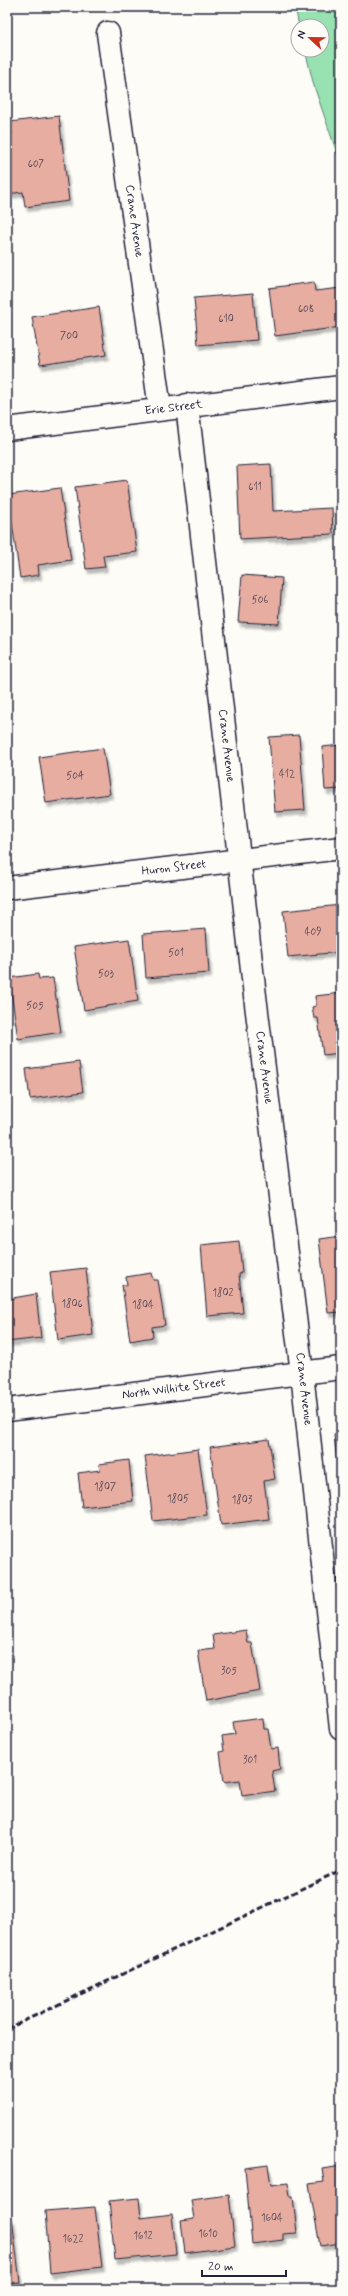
<svg xmlns="http://www.w3.org/2000/svg" width="348" height="2296" font-family="Mynerve,sans-serif">
  <style>
    .green { fill: #98e1b0; stroke: #5d8276 }
    .building { fill: #e6ada0; stroke: #22223b; filter: url(#shadow) }
    .lines { fill: none; stroke-linecap: round; stroke-linejoin: round }
    .minor-casing { stroke: #22223b; stroke-width: 25 }
    .minor { stroke: #fdfcf7; stroke-width: 22 }
    .rail { stroke: #22223b; stroke-width: 3; stroke-dasharray: 6 3; stroke-linecap: butt }
    .labels { text-anchor: middle; dominant-baseline: central; stroke-width: 4; stroke-linejoin: round; paint-order: stroke }
    .number-label { font-size: 10px; fill: #534554 }
    .street-label { font-size: 12px; fill: #22223b; stroke: #fdfcf7 }
  </style>
  <defs>
    <filter id="shadow"><feDropShadow dx="2.5" dy="4.5" stdDeviation="1" flood-color="#0004"/></filter>
  </defs>
  <rect width="100%" height="100%" fill="#fdfcf7"/>
  <filter id="ink" filterUnits="userSpaceOnUse"><feTurbulence type="fractalNoise" baseFrequency=".025" numOctaves="2"/><feDisplacementMap in="SourceGraphic" scale="8" xChannelSelector="R" yChannelSelector="G"/><feConvolveMatrix kernelMatrix="1 2 1 2 8 2 1 2 1" color-interpolation-filters="sRGB"/></filter>
  <g filter="url(#ink)">
    <!-- green -->
    <path class="green" d="M 295,7 L 341,7 L 341,156 L 338,156 L 314,86 L 305,50 L 322,50 L 322,26 L 299,26 Z"/>
    <!-- building -->
    <path class="building" d="M 59,116 L 69,201 L 25,207 L 23,192 L 7,194 L 7,135 L 12,135 L 10,122 Z
      M 314,282 L 315,291 L 341,288 L 341,327 L 275,336 L 269,288 Z
      M 253,293 L 257,340 L 198,345 L 194,298 Z
      M 99,307 L 106,355 L 40,365 L 32,317 Z
      M 271,464 L 273,511 L 332,508 L 333,534 L 240,539 L 237,466 Z
      M 127,480 L 137,552 L 103,556 L 105,567 L 86,569 L 75,487 Z
      M 60,488 L 71,560 L 38,565 L 39,575 L 20,578 L 8,495 Z
      M 242,575 L 282,578 L 279,624 L 238,622 Z
      M 299,735 L 305,810 L 275,812 L 269,737 Z
      M 341,745 L 341,789 L 325,790 L 322,747 Z
      M 103,748 L 110,794 L 46,803 L 39,757 Z
      M 341,905 L 341,952 L 288,957 L 283,911 Z
      M 206,929 L 209,973 L 146,978 L 143,934 Z
      M 129,939 L 138,1001 L 84,1010 L 74,947 Z
      M 38,974 L 39,979 L 53,978 L 61,1032 L 18,1039 L 9,978 Z
      M 341,993 L 341,1053 L 323,1055 L 318,1018 L 314,1018 L 312,1007 L 316,1006 L 315,996 Z
      M 79,1062 L 83,1092 L 30,1099 L 26,1069 Z
      M 341,1236 L 341,1312 L 328,1313 L 319,1239 Z
      M 239,1241 L 242,1273 L 239,1274 L 243,1313 L 207,1316 L 201,1245 Z
      M 86,1268 L 93,1335 L 58,1340 L 50,1272 Z
      M 151,1273 L 153,1280 L 158,1280 L 165,1325 L 152,1327 L 153,1337 L 130,1341 L 122,1285 L 127,1285 L 126,1277 Z
      M 36,1294 L 41,1338 L 7,1342 L 7,1299 Z
      M 341,1434 L 341,1463 L 337,1463 L 334,1435 Z
      M 269,1439 L 275,1479 L 264,1481 L 269,1519 L 221,1525 L 210,1447 Z
      M 198,1449 L 207,1515 L 153,1521 L 145,1456 Z
      M 129,1460 L 133,1501 L 82,1507 L 78,1473 L 100,1470 L 99,1464 Z
      M 246,1630 L 248,1643 L 252,1643 L 260,1691 L 206,1701 L 198,1651 L 215,1649 L 213,1635 Z
      M 263,1718 L 264,1729 L 268,1729 L 271,1749 L 278,1748 L 280,1769 L 272,1771 L 275,1791 L 242,1796 L 240,1780 L 224,1782 L 220,1752 L 224,1751 L 222,1736 L 235,1734 L 233,1722 Z
      M 268,2165 L 271,2185 L 288,2183 L 290,2197 L 293,2197 L 297,2233 L 283,2234 L 283,2240 L 252,2244 L 245,2168 Z
      M 341,2166 L 341,2243 L 320,2246 L 309,2184 L 324,2182 L 322,2169 Z
      M 229,2195 L 235,2246 L 185,2253 L 181,2221 L 194,2219 L 191,2200 Z
      M 139,2198 L 141,2218 L 172,2214 L 176,2254 L 115,2260 L 109,2201 Z
      M 95,2207 L 102,2267 L 50,2273 L 45,2211 Z
      M 12,2218 L 20,2282 L 7,2283 L 7,2219 Z"/>
    <g class="lines">
      <!-- minor casing -->
      <g class="minor-casing">
        <g id="minor">
          <path id="s1" d="M 108,33 L 160,409"/>
          <path id="s2" d="M 187,405 L 255,996 L 302,1373 L 341,1729"/>
          <path id="s3" d="M 7,429 L 341,387"/>
          <path id="s4" d="M 7,888 L 341,848"/>
          <path id="s5" d="M 7,1410 L 341,1368"/>
        </g>
      </g>
      <!-- minor -->
      <use href="#minor" class="minor"/>
      <!-- rail -->
      <path class="rail" d="M 7,2029 L 341,1870"/>
    </g>
  </g>
  <g class="labels">
    <!-- number labels -->
    <g class="number-label">
      <text x="36" y="164">607</text>
      <text x="306" y="309">608</text>
      <text x="226" y="319">610</text>
      <text x="69" y="336">700</text>
      <text x="255" y="487">611</text>
      <text x="260" y="600">506</text>
      <text x="287" y="774">412</text>
      <text x="75" y="776">504</text>
      <text x="313" y="932">409</text>
      <text x="176" y="953">501</text>
      <text x="106" y="974">503</text>
      <text x="35" y="1006">505</text>
      <text x="223" y="1293">1802</text>
      <text x="72" y="1304">1806</text>
      <text x="143" y="1305">1804</text>
      <text x="105" y="1487">1807</text>
      <text x="178" y="1499">1805</text>
      <text x="242" y="1500">1803</text>
      <text x="229" y="1671">305</text>
      <text x="250" y="1760">301</text>
      <text x="272" y="2218">1604</text>
      <text x="208" y="2234">1610</text>
      <text x="143" y="2236">1612</text>
      <text x="73" y="2239">1622</text>
    </g>
    <!-- street labels -->
    <g class="street-label">
      <text stroke="none"><textPath href="#s1" startOffset="190">Crane Avenue</textPath></text>
      <text stroke="none"><textPath href="#s3" startOffset="168">Erie Street</textPath></text>
      <text stroke="none"><textPath href="#s2" startOffset="343">Crane Avenue</textPath></text>
      <text stroke="none"><textPath href="#s4" startOffset="168">Huron Street</textPath></text>
      <text stroke="none"><textPath href="#s2" startOffset="667">Crane Avenue</textPath></text>
      <text stroke="none"><textPath href="#s5" startOffset="168">North Wilhite Street</textPath></text>
      <text stroke="none"><textPath href="#s2" startOffset="991">Crane Avenue</textPath></text>
    </g>
  </g>
  <!-- margin -->
  <rect width="348" height="2296" fill="none" stroke="#fdfcf7" stroke-width="24"/>
  <rect x="12" y="12" width="324" height="2272" fill="none" stroke="#22223b" stroke-width="1.5" filter="url(#ink)"/>
  <!-- north arrow -->
  <g transform="translate(310 38) rotate(292)"><circle r="19" fill="#fdfcf7" stroke="#a5a5ac"/>
  <path d="M0-3L7 15L0 10L-7 15Z" fill="#c8321e"/>
  <text y="-6" font-size="11" font-weight="bold" text-anchor="middle" fill="#22223b">N</text>
  </g>
  <!-- scale -->
  <path d="M202 2270v6h84v-6" fill="none" stroke="#22223b" stroke-width="2"/>
  <text x="208" y="2270" font-size="12" fill="#22223b" stroke="#fdfcf7" stroke-width="3" paint-order="stroke">20 m</text>
</svg>
